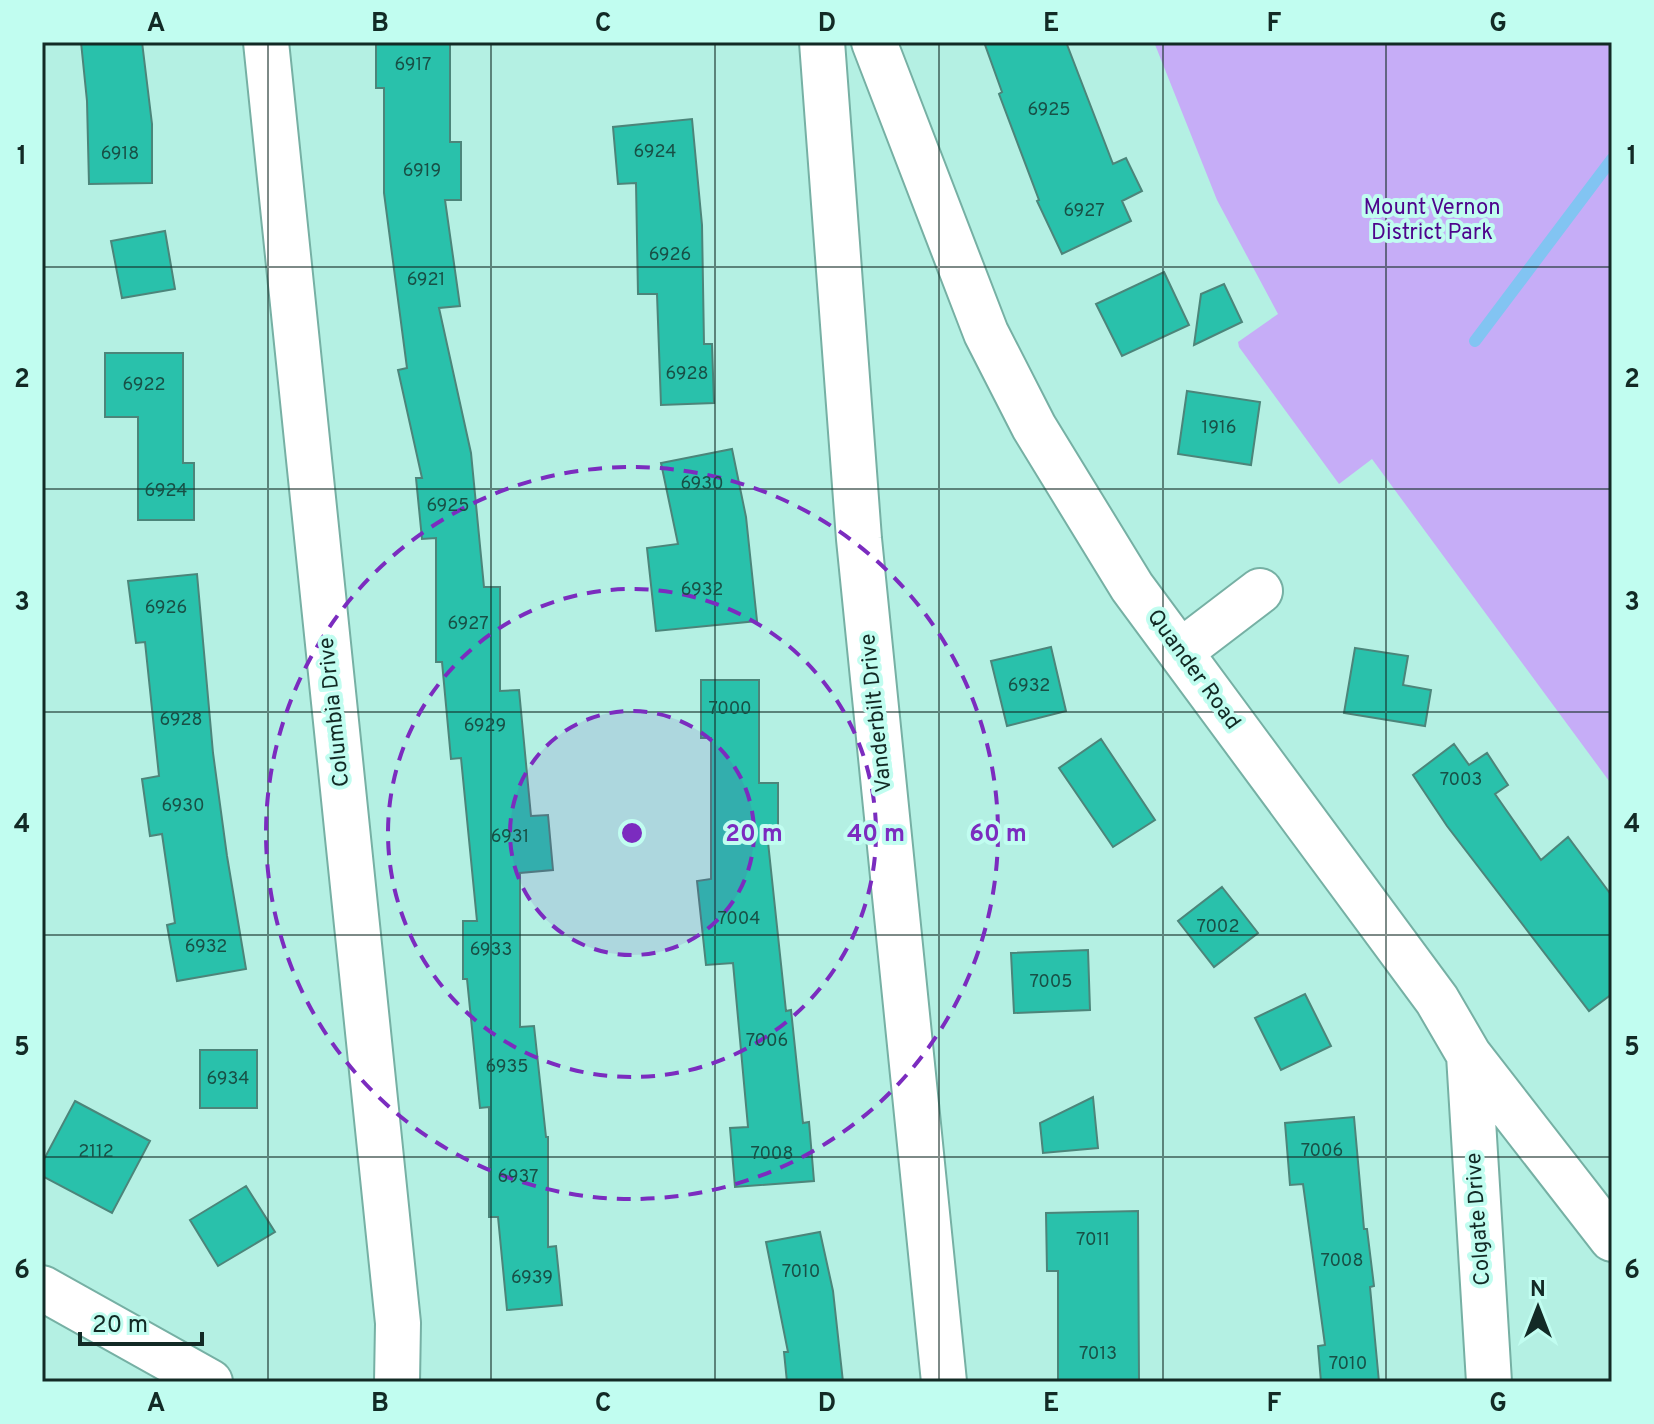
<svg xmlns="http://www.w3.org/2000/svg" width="1654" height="1424" font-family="Overpass,sans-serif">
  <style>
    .green { fill: #c6adf7 }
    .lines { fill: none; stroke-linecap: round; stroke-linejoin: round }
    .stream { stroke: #82c4f2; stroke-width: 12 }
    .building { fill: #29c1ab; stroke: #4c857a; stroke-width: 2 }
    .minor-casing { stroke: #76b0a4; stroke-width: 48 }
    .minor { stroke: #fff; stroke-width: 44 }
    .grid { fill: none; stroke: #122a25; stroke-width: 2; stroke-opacity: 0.55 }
    .ring { fill: none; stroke: #7b2cbf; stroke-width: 4; stroke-dasharray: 14 10 }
    .labels { text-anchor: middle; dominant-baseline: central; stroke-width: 8; stroke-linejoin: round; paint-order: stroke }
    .number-label { font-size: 18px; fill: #185046 }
    .park-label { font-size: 22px; fill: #4e058c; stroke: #c1fdf0 }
    .street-label { font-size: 22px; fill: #122a25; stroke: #c1fdf0 }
    .centre { fill: #7b2cbf; stroke: #c1fdf0; stroke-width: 4 }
    .ring-label { font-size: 24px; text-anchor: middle; font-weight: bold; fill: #7b2cbf; stroke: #c1fdf0; stroke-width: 8; stroke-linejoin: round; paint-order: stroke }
    .neatline { fill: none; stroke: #122a25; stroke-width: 3 }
    .grid-label { font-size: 26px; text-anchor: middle; font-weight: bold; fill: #122a25 }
  </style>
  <rect width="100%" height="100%" fill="#b4f0e3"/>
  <!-- green -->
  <path class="green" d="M 1154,42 L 1612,42 L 1612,785 L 1372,459 L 1339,484 L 1239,347 L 1238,342 L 1278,314 L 1217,200 Z"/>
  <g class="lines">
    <!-- stream -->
    <path class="stream" d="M 1475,341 L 1612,159"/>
  </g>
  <!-- building -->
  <path class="building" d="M 81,42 L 142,42 L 152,124 L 152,183 L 89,184 L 87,101 Z
    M 376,42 L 450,42 L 450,142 L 461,142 L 461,200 L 445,200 L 460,306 L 439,308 L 471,453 L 484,587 L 500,587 L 500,691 L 519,690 L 531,816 L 548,815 L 553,870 L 520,873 L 520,1027 L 534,1026 L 546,1137 L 548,1137 L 548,1247 L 556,1246 L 562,1305 L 507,1310 L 498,1217 L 489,1217 L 489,1107 L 480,1108 L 467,979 L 463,979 L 463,921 L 477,921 L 461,758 L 451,759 L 442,662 L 436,662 L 436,538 L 422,539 L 416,478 L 422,478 L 398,370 L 407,368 L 384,193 L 384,88 L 376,88 Z
    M 984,42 L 1066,42 L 1113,164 L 1126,158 L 1142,191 L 1122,201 L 1131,221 L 1062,254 L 1037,201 L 1039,200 L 999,94 L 1002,92 Z
    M 692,119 L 702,225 L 704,344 L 712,344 L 714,403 L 661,405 L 657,294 L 638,294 L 636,183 L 618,184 L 613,127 Z
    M 165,231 L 175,289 L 122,298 L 111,241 Z
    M 1164,272 L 1189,325 L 1122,356 L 1096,304 Z
    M 1224,284 L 1242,322 L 1194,345 L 1201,294 Z
    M 105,353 L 183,353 L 183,463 L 194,463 L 194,520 L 138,520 L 138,417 L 105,417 Z
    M 1187,391 L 1260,402 L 1251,465 L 1178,454 Z
    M 732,449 L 746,517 L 757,621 L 656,631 L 647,548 L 678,544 L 661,463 Z
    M 197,574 L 213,753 L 227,856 L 246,969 L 177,981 L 167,925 L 175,923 L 162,834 L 150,836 L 142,779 L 159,776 L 145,642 L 136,643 L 128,581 Z
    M 1051,647 L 1066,711 L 1007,726 L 991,661 Z
    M 1355,648 L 1408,656 L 1403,685 L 1431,690 L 1425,726 L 1344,713 Z
    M 701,680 L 759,680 L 759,783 L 778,783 L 778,842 L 768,842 L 786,1011 L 791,1010 L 803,1123 L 809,1122 L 814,1181 L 735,1187 L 730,1128 L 748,1127 L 733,963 L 706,965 L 697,881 L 711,879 L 711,738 L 701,738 Z
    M 1101,739 L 1155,820 L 1113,847 L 1059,768 Z
    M 1454,744 L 1469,765 L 1487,753 L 1508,785 L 1495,794 L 1541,860 L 1568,837 L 1612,896 L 1612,994 L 1589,1011 L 1447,826 L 1413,775 Z
    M 1222,887 L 1258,933 L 1214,967 L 1178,921 Z
    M 1088,950 L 1090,1010 L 1014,1013 L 1011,953 Z
    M 1305,994 L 1331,1046 L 1281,1070 L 1255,1018 Z
    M 200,1050 L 257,1050 L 257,1108 L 200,1108 Z
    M 1093,1097 L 1098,1148 L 1043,1153 L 1040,1123 Z
    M 75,1101 L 150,1141 L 112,1213 L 42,1176 L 42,1163 Z
    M 1354,1117 L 1364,1229 L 1367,1229 L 1374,1286 L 1370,1287 L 1379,1382 L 1321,1382 L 1318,1346 L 1325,1345 L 1303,1184 L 1290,1185 L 1285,1123 Z
    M 246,1186 L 275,1232 L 218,1266 L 190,1220 Z
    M 1138,1211 L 1139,1382 L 1058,1382 L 1058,1271 L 1047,1271 L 1046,1213 Z
    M 820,1232 L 833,1291 L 843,1382 L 787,1382 L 784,1352 L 788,1352 L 766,1242 Z"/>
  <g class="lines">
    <!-- minor casing -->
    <g class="minor-casing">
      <path id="minor" d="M 266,42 L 398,1323 L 397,1382
        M 822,42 L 859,539 L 944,1382
        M 874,42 L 986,333 L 1034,427 L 1132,587 L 1437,1000 L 1469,1055 L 1612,1239
        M 1180,652 L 1260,591
        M 1469,1055 L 1489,1382
        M 42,1288 L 210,1382"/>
    </g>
    <!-- minor -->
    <use href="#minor" class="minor"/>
  </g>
  <!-- grid -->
  <path class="grid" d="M 268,42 L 268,1382M 491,42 L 491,1382M 715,42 L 715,1382M 939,42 L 939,1382M 1163,42 L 1163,1382M 1386,42 L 1386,1382M 42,267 L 1612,267M 42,489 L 1612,489M 42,712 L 1612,712M 42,935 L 1612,935M 42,1157 L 1612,1157"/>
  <!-- distance rings -->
  <circle cx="632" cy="833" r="122" fill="#7b2cbf" fill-opacity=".12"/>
  <g class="ring">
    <circle cx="632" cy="833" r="122"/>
    <circle cx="632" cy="833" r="244"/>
    <circle cx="632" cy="833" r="366"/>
  </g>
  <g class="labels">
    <!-- number labels -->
    <g class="number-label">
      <text x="413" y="65">6917</text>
      <text x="1049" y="110">6925</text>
      <text x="655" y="152">6924</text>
      <text x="120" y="154">6918</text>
      <text x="422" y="171">6919</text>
      <text x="1084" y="211">6927</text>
      <text x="670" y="255">6926</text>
      <text x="426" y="280">6921</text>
      <text x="687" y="374">6928</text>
      <text x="144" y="385">6922</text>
      <text x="1219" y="428">1916</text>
      <text x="702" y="484">6930</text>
      <text x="166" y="491">6924</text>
      <text x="448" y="506">6925</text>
      <text x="702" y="590">6932</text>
      <text x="166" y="608">6926</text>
      <text x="468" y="624">6927</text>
      <text x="1029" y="686">6932</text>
      <text x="730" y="709">7000</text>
      <text x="181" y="720">6928</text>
      <text x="485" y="726">6929</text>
      <text x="1461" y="780">7003</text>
      <text x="183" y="806">6930</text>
      <text x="510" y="837">6931</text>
      <text x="739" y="919">7004</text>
      <text x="1218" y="927">7002</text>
      <text x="206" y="947">6932</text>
      <text x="491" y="950">6933</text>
      <text x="1051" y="982">7005</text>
      <text x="767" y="1041">7006</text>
      <text x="507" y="1067">6935</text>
      <text x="228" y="1079">6934</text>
      <text x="1322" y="1151">7006</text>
      <text x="96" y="1152">2112</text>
      <text x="772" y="1154">7008</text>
      <text x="518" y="1177">6937</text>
      <text x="1093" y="1240">7011</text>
      <text x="1342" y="1261">7008</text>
      <text x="801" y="1272">7010</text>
      <text x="532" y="1278">6939</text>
      <text x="1098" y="1354">7013</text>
      <text x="1348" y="1364">7010</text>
    </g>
    <!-- park labels -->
    <g class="park-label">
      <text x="1432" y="208">Mount Vernon<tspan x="1432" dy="25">District Park</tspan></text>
    </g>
    <!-- street labels -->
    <g class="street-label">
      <text transform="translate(1193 670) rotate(54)">Quander Road</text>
      <text transform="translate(335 712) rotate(-96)">Columbia Drive</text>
      <text transform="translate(877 713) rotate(-96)">Vanderbilt Drive</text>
      <text transform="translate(1479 1219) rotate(-94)">Colgate Drive</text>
    </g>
  </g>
  <circle cx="632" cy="833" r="12" class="centre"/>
  <g class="ring-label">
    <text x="754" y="841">20 m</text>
    <text x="876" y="841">40 m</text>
    <text x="998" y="841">60 m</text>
  </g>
  <!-- border -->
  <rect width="1654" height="1424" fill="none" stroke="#c1fdf0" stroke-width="88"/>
  <!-- north arrow -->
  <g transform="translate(1538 1308)" stroke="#c1fdf0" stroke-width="6" paint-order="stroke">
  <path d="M0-6L14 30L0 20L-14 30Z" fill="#122a25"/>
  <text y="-12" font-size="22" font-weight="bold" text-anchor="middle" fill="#122a25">N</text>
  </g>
  <!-- scale -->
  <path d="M80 1332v12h122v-12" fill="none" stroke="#122a25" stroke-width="4"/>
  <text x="92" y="1332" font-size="24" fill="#122a25" stroke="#c1fdf0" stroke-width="6" paint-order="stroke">20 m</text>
  <rect x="44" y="44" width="1566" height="1336" class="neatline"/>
  <g class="grid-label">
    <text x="156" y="31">A</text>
    <text x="380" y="31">B</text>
    <text x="603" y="31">C</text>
    <text x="827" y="31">D</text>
    <text x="1051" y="31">E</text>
    <text x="1274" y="31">F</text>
    <text x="1498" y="31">G</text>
    <text x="22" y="164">1</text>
    <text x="1632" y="164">1</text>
    <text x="22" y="387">2</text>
    <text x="1632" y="387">2</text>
    <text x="22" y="610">3</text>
    <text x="1632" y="610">3</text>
    <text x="22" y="832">4</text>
    <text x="1632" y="832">4</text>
    <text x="22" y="1055">5</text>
    <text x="1632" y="1055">5</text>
    <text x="22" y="1278">6</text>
    <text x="1632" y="1278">6</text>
    <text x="156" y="1411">A</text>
    <text x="380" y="1411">B</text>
    <text x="603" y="1411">C</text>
    <text x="827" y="1411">D</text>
    <text x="1051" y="1411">E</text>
    <text x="1274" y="1411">F</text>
    <text x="1498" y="1411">G</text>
  </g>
</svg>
